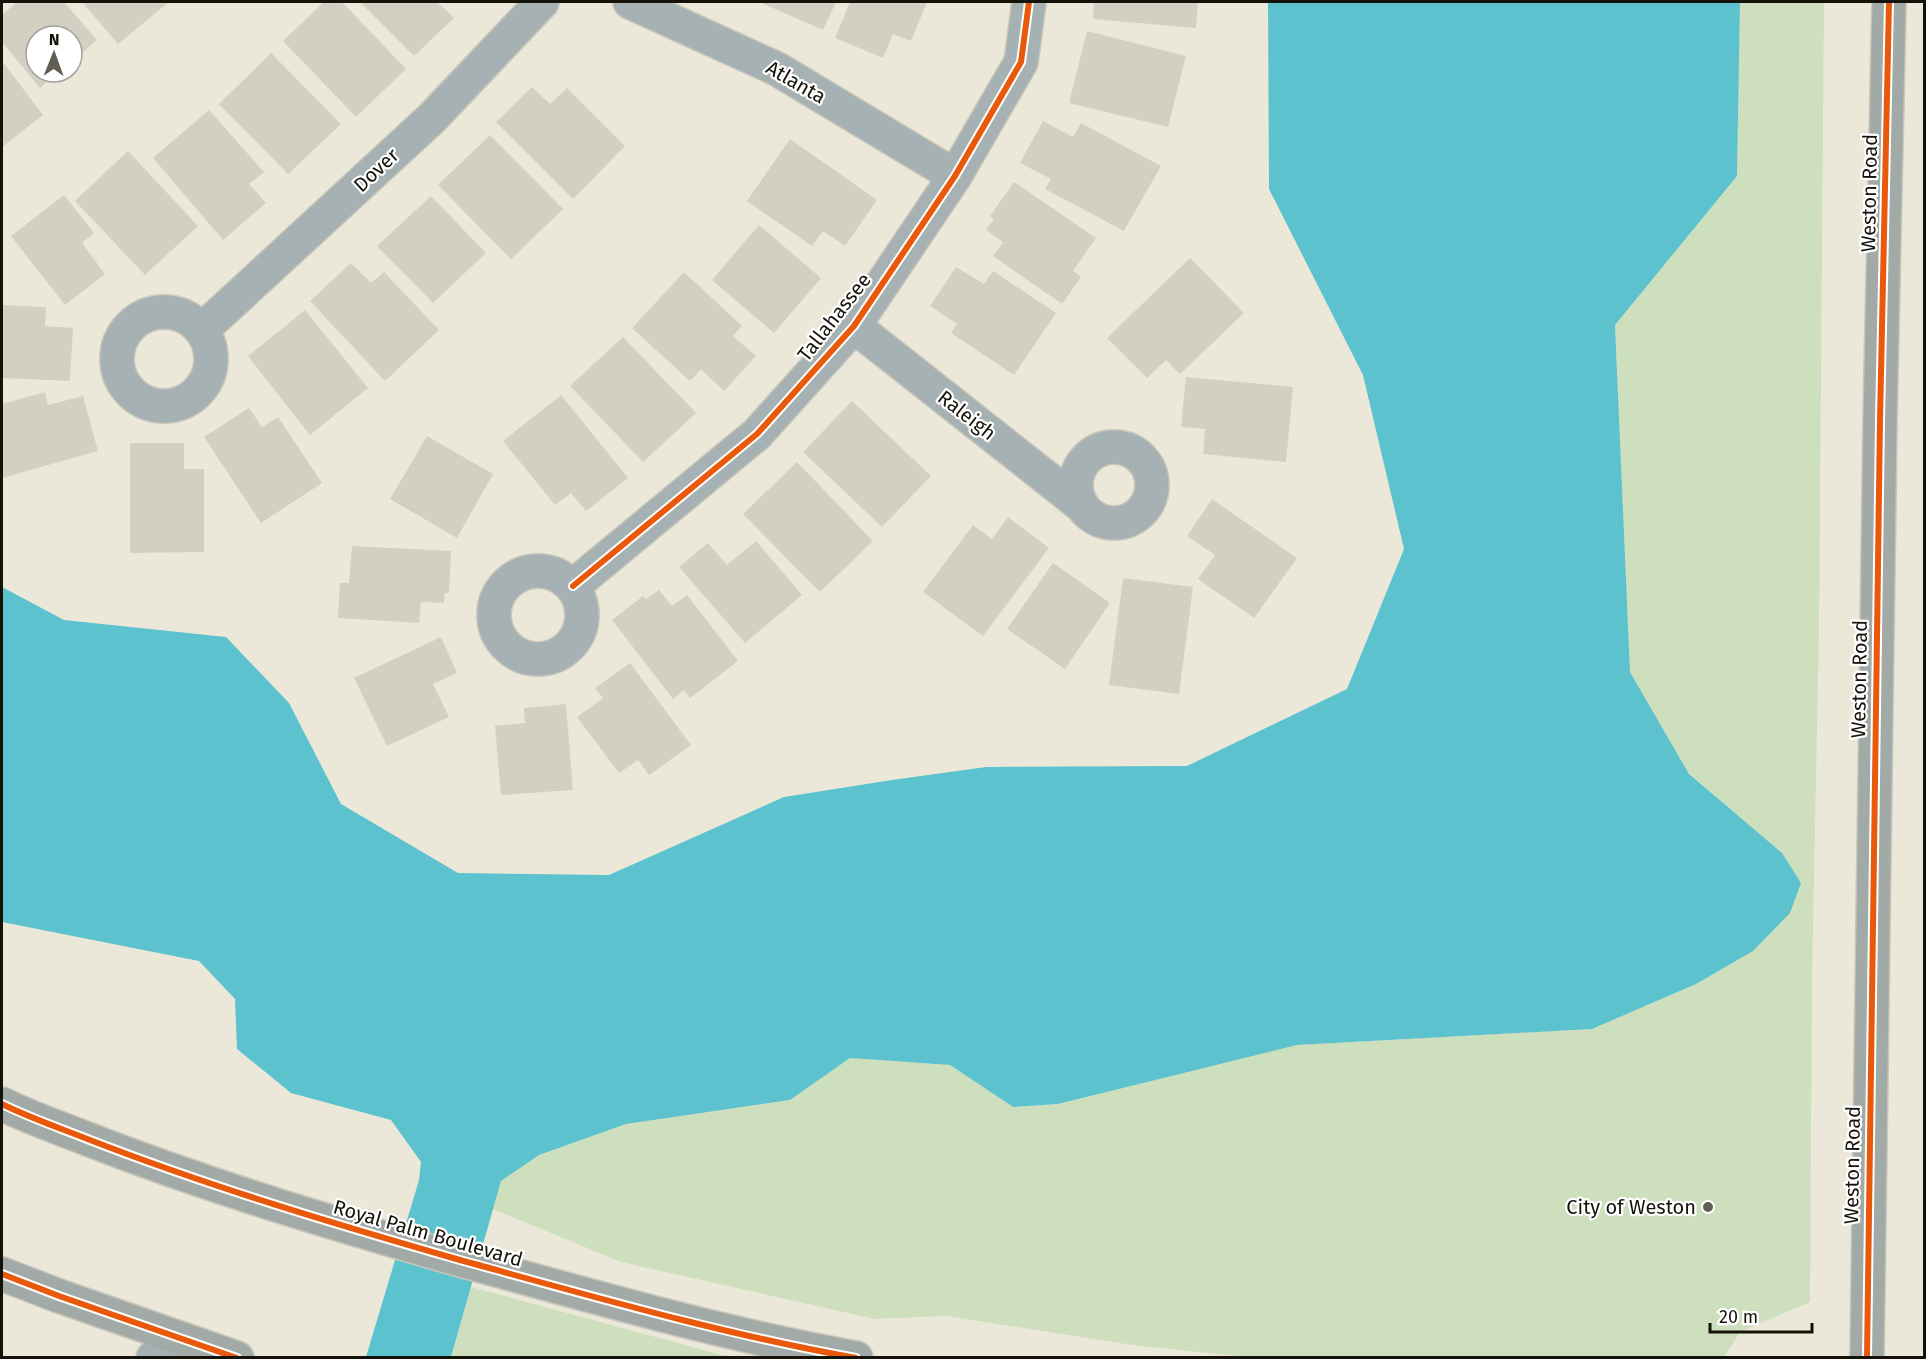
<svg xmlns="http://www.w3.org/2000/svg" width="1926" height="1359" font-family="'Fira Sans',sans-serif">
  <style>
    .green { fill: #cddfbd }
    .water { fill: #5cc2ce }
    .building { fill: #d4cfc3 }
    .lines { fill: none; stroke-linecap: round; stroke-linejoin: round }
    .minor-casing { stroke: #c8c5b9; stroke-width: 36 }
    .major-casing { stroke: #c8c5b9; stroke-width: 36 }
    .minor { stroke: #a5b1b2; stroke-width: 33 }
    .major { stroke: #a1aaa7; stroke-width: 33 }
    .cycleway-casing { stroke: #fff; stroke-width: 10 }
    .cycleway { stroke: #e8590c; stroke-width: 6 }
    .poi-dot { fill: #605e52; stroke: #fff; stroke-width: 2 }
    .labels { text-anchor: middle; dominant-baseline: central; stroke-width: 4.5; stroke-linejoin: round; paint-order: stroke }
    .street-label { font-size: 20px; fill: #151309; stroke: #fff }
    .poi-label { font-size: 20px; fill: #151309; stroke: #fff; text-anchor: end }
  </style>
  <rect width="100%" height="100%" fill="#ece8d9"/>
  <!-- green -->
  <path class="green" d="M 1740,2 L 1824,2 L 1819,628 L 1812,980 L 1810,1302 L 1740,1332 L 1724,1357 L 1246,1357 L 1132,1345 L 947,1316 L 875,1319 L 621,1262 L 493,1209 L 501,1181 L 539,1155 L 626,1124 L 790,1100 L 850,1058 L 950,1065 L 1013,1107 L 1058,1104 L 1297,1045 L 1592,1029 L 1696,984 L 1753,951 L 1782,853 L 1689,774 L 1630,672 L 1615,325 L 1737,176 Z
    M 471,1287 L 722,1355 L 739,1357 L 451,1358 Z"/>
  <!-- water -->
  <path class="water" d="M 1268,2 L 1740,2 L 1737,176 L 1615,325 L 1630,672 L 1689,774 L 1782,853 L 1801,883 L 1790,913 L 1753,951 L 1696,984 L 1592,1029 L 1297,1045 L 1058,1104 L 1013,1107 L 950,1065 L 850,1058 L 790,1100 L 626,1124 L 539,1155 L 501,1181 L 451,1357 L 366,1357 L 419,1180 L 421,1162 L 391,1120 L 291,1093 L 237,1049 L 235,999 L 199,961 L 2,922 L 2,587 L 64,620 L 226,637 L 289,703 L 341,804 L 458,873 L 609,875 L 784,797 L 892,780 L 986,767 L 1187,766 L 1347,689 L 1404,549 L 1363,375 L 1269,189 Z"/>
  <!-- building -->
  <path class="building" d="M 17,2 L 64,2 L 97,40 L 72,61 L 72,36 L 36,36 L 36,72 L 59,72 L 40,88 L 2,42 L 2,15 Z
    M 82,2 L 169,2 L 118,44 Z
    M 324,2 L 342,2 L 406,69 L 356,117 L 283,41 Z
    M 360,2 L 437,2 L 454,18 L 414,56 Z
    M 759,2 L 836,2 L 823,30 Z
    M 850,2 L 927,2 L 911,41 L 893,34 L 883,58 L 835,38 Z
    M 1094,2 L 1198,2 L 1196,28 L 1093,19 Z
    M 1087,31 L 1186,56 L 1168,127 L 1069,103 Z
    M 271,53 L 341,124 L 288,174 L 219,104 Z
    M 2,61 L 43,115 L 2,147 Z
    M 532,87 L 550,104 L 567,88 L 625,146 L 573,199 L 496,122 Z
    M 209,110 L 264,172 L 249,184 L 266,203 L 223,240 L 153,158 Z
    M 1043,121 L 1073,137 L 1081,123 L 1161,166 L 1124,231 L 1045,189 L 1051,179 L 1020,163 Z
    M 490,135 L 563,209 L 511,259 L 438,185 Z
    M 790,139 L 877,200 L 845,246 L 823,231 L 812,246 L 747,201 Z
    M 128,151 L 198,226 L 145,275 L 75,201 Z
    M 1014,182 L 1096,238 L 1073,271 L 1081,277 L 1062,304 L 993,256 L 1003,242 L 986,230 L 994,219 L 990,216 Z
    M 64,195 L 94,233 L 82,243 L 105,274 L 65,305 L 11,236 Z
    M 431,196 L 486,253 L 433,303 L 377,246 Z
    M 759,225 L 821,278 L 774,333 L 712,280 Z
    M 1190,258 L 1244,313 L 1180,374 L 1166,360 L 1147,378 L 1107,338 Z
    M 351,263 L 371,283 L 384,272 L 439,330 L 385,381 L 310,301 Z
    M 956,267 L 984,284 L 993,271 L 1056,313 L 1014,375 L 951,333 L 957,324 L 930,306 Z
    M 684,272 L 742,326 L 733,336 L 756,356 L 724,391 L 701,369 L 690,381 L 632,328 Z
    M 2,305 L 46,307 L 45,326 L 73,328 L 70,381 L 2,378 Z
    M 305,310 L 368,388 L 310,435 L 248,356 Z
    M 623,337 L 696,413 L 643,462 L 570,386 Z
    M 1186,377 L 1293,387 L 1286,462 L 1203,454 L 1205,429 L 1181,427 Z
    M 45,392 L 48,405 L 83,396 L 98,451 L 2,478 L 2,404 Z
    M 561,395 L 628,478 L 586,511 L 571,493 L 555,505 L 503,441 Z
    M 852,401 L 931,476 L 882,527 L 803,452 Z
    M 249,408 L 262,427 L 278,417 L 322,483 L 261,523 L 204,437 Z
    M 427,436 L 493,474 L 457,538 L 390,499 Z
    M 130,443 L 184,443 L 184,469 L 204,469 L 204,552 L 130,553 Z
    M 797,462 L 873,541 L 820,592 L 743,514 Z
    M 1212,499 L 1297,558 L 1254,618 L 1198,579 L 1215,555 L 1187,536 Z
    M 1008,517 L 1049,548 L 983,636 L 923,592 L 973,525 L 992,539 Z
    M 756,541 L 802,595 L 745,643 L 679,567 L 708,543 L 727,565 Z
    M 352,546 L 451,551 L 449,593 L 445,593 L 444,603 L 421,602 L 419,623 L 338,618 L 340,583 L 349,583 Z
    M 1053,563 L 1110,603 L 1065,669 L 1007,629 Z
    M 1123,578 L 1193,587 L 1179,694 L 1109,685 Z
    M 659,590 L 672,606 L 687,595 L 738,661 L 690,698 L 684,690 L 673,699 L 612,620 L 643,596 L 646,599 Z
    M 441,637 L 457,673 L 433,684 L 449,717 L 387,746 L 354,678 Z
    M 630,663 L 691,745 L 649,775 L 638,760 L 619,773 L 577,717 L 603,698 L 595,688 Z
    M 566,704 L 573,790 L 501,795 L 495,726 L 525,723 L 524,708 Z"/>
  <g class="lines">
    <!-- minor casing -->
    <g class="minor-casing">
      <path id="minor" d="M 630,2 L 777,69 L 955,176
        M117 359a47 47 0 1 1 94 0a47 47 0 1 1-94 0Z
        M 854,326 L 1081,505
        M 202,330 L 432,118 L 542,2
        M1076 485a38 38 0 1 1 76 0a38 38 0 1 1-76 0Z
        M494 615a44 44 0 1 1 88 0a44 44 0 1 1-88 0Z
        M 573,586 L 757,434 L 854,326 L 955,176 L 1021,62 L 1029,2
        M 153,1358 L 174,1337"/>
    </g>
    <!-- major casing -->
    <g class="major-casing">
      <path id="major" d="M 2,1104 C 30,1118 60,1128 90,1140 C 211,1187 335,1224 460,1260 C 591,1296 722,1334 856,1358
        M 2,1274 L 59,1296 L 237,1358
        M 1867,1358 L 1880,420 L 1889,2"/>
    </g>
    <!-- minor -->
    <use href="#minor" class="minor"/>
    <!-- major -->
    <use href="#major" class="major"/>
    <!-- cycleway casing -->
    <g class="cycleway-casing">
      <path id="cycleway" d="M 573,586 L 757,434 L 854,326 L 955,176 L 1021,62 L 1029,2
        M 2,1104 C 30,1118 60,1128 90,1140 C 211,1187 335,1224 460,1260 C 591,1296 722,1334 856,1358
        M 2,1274 L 59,1296 L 237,1358
        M 1867,1358 L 1880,420 L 1889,2"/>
    </g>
    <!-- cycleway -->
    <use href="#cycleway" class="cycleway"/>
  </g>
  <!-- markers -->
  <circle class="poi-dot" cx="1708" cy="1207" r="6"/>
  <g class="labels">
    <!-- street labels -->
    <g class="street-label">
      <text transform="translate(796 82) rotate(30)">Atlanta</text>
      <text transform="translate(376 170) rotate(-43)">Dover</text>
      <text transform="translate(1869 193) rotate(-89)">Weston Road</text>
      <text transform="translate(834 317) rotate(-52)">Tallahassee</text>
      <text transform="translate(967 415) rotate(38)">Raleigh</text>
      <text transform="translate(1859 679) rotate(-89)">Weston Road</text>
      <text transform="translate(1852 1165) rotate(-89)">Weston Road</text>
      <text transform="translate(428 1233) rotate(16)">Royal Palm Boulevard</text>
    </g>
    <!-- poi labels -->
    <g class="poi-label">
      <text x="1696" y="1207">City of Weston</text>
    </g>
  </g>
  <!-- border -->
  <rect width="1926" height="1359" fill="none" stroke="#151309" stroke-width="6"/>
  <!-- north arrow -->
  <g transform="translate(54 54) rotate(1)"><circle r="28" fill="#ffffff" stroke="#a1a19d" stroke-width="1.5"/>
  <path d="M0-4.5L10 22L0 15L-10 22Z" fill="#605e52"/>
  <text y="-9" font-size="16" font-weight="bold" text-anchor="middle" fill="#151309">N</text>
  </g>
  <!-- scale -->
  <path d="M1710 1323v9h102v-9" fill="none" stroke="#151309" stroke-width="3"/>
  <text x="1719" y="1323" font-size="18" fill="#151309" stroke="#ffffff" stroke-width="4.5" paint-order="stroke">20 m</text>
</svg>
